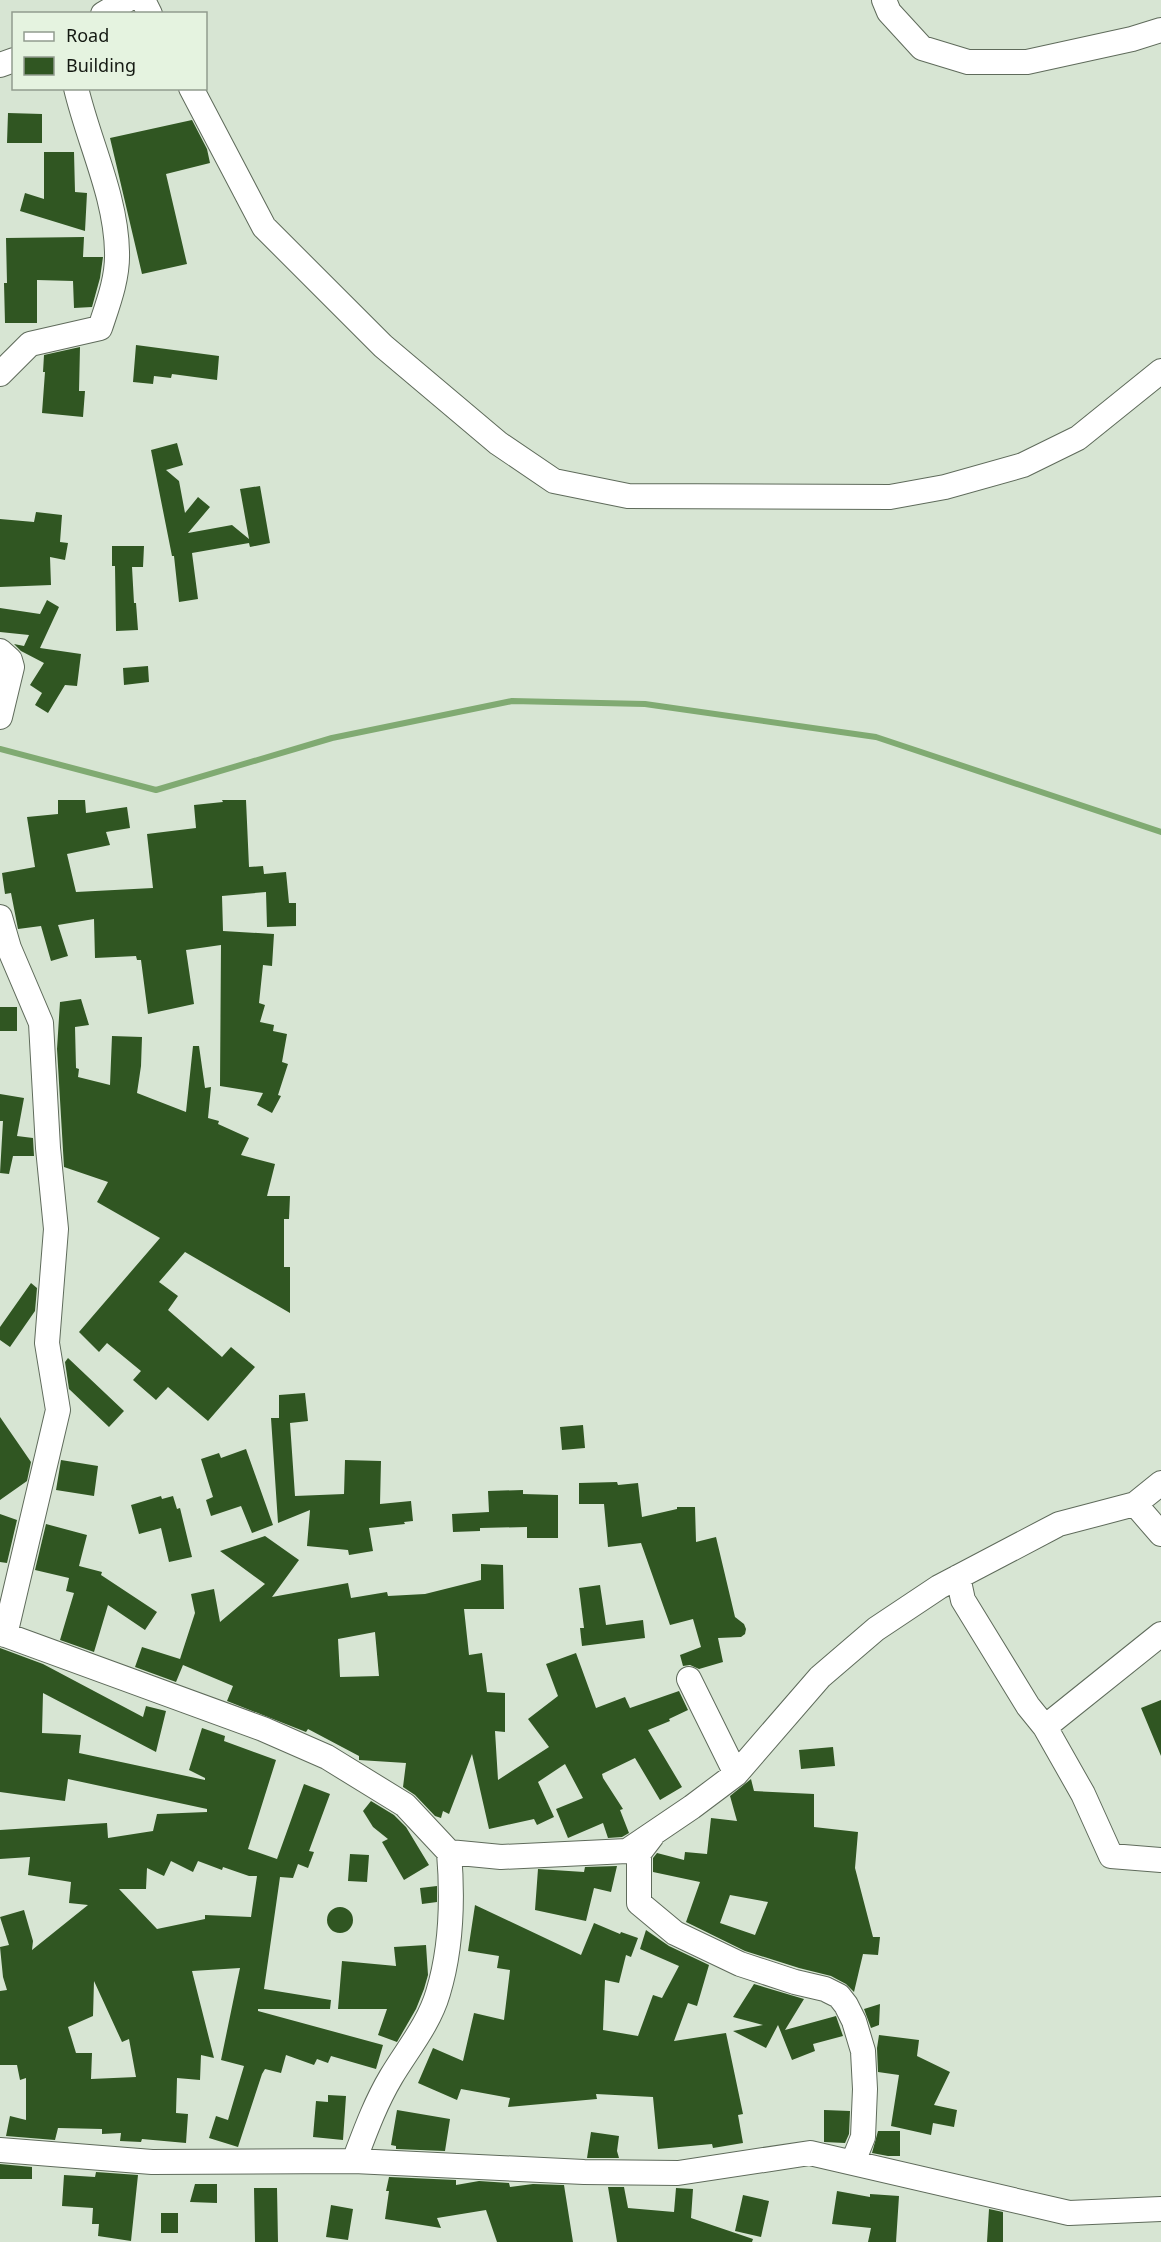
<svg xmlns="http://www.w3.org/2000/svg" width="1161" height="2242" font-family="'Noto Sans',sans-serif">
  <style>
    .lines { fill: none; stroke-linecap: round; stroke-linejoin: round }
    .stream { stroke: #80aa72; stroke-width: 6 }
    .building { fill: #305622; fill-rule: evenodd }
    .minor-casing { stroke: #5f6b5b; stroke-width: 26 }
    .minor { stroke: #fff; stroke-width: 24 }
  </style>
  <rect width="100%" height="100%" fill="#d7e5d3"/>
  <g class="lines">
    <!-- stream -->
    <path class="stream" d="M 0,749 L 156,790 L 332,738 L 512,701 L 645,704 L 876,737 L 1161,832"/>
  </g>
  <!-- building -->
  <path class="building" d="M 8,113 L 42,114 L 42,143 L 7,143 Z
    M 192,120 L 207,149 L 210,163 L 166,174 L 187,264 L 142,274 L 110,138 Z
    M 44,152 L 74,152 L 75,192 L 87,193 L 85,231 L 20,211 L 25,193 L 44,199 Z
    M 84,237 L 83,257 L 103,257 L 100,278 L 92,307 L 74,308 L 73,281 L 37,280 L 37,323 L 5,323 L 4,283 L 7,283 L 6,238 Z
    M 136,345 L 219,356 L 217,380 L 172,374 L 171,378 L 154,376 L 153,384 L 133,382 Z
    M 80,347 L 79,391 L 85,391 L 83,417 L 42,413 L 45,372 L 43,372 L 44,355 Z
    M 177,443 L 183,465 L 166,470 L 179,481 L 185,513 L 198,497 L 210,507 L 188,533 L 232,525 L 249,539 L 240,489 L 260,486 L 270,543 L 250,547 L 249,543 L 192,553 L 198,599 L 179,602 L 174,556 L 172,556 L 151,450 Z
    M 36,512 L 62,515 L 60,542 L 68,543 L 65,560 L 50,557 L 51,585 L 0,587 L 0,519 L 34,522 Z
    M 112,546 L 144,546 L 143,567 L 132,567 L 134,603 L 136,603 L 138,630 L 116,631 L 115,566 L 112,566 Z
    M 47,600 L 59,607 L 40,648 L 81,654 L 77,686 L 65,685 L 48,713 L 35,705 L 42,693 L 30,685 L 44,663 L 21,651 L 14,644 L 24,646 L 29,635 L 0,632 L 0,608 L 40,614 Z
    M 148,666 L 149,682 L 124,685 L 123,668 Z
    M 58,800 L 85,800 L 86,813 L 127,807 L 130,828 L 106,832 L 110,845 L 67,854 L 76,892 L 153,888 L 147,834 L 196,828 L 194,805 L 223,802 L 222,800 L 246,800 L 249,867 L 263,866 L 264,874 L 286,872 L 289,903 L 296,903 L 296,926 L 267,927 L 266,892 L 222,896 L 223,931 L 274,934 L 272,966 L 263,965 L 259,1003 L 265,1005 L 260,1022 L 274,1025 L 273,1031 L 287,1034 L 282,1062 L 288,1064 L 278,1095 L 281,1096 L 272,1113 L 257,1105 L 263,1093 L 220,1086 L 221,945 L 186,950 L 194,1004 L 148,1014 L 141,960 L 137,960 L 136,956 L 95,958 L 94,919 L 58,925 L 68,956 L 51,961 L 41,926 L 18,929 L 11,893 L 5,894 L 2,873 L 35,867 L 27,817 L 58,814 Z
    M 81,999 L 89,1025 L 75,1027 L 76,1068 L 79,1069 L 78,1077 L 110,1085 L 112,1036 L 142,1037 L 141,1066 L 137,1093 L 186,1112 L 193,1046 L 199,1046 L 205,1088 L 211,1087 L 208,1118 L 219,1121 L 218,1124 L 249,1138 L 241,1155 L 275,1164 L 267,1196 L 290,1196 L 289,1219 L 284,1219 L 284,1267 L 290,1267 L 290,1313 L 185,1252 L 159,1282 L 178,1296 L 168,1310 L 222,1357 L 231,1347 L 255,1367 L 208,1421 L 168,1387 L 156,1400 L 133,1380 L 141,1371 L 107,1343 L 99,1352 L 79,1332 L 160,1238 L 97,1202 L 108,1182 L 64,1167 L 57,1049 L 60,1002 Z
    M 0,1007 L 17,1007 L 17,1031 L 0,1031 Z
    M 0,1094 L 24,1098 L 17,1136 L 33,1138 L 34,1156 L 13,1156 L 9,1174 L 0,1173 L 3,1121 L 0,1121 Z
    M 31,1283 L 37,1288 L 35,1311 L 10,1347 L 0,1340 L 0,1327 Z
    M 68,1358 L 124,1411 L 109,1427 L 69,1389 L 65,1362 Z
    M 305,1393 L 308,1421 L 290,1423 L 295,1496 L 344,1494 L 345,1460 L 381,1461 L 380,1504 L 411,1501 L 413,1521 L 404,1522 L 405,1524 L 369,1528 L 373,1551 L 349,1555 L 348,1550 L 307,1546 L 310,1510 L 278,1523 L 271,1418 L 279,1418 L 279,1395 Z
    M 0,1417 L 31,1462 L 27,1481 L 0,1500 Z
    M 583,1425 L 585,1448 L 562,1450 L 560,1427 Z
    M 246,1449 L 273,1525 L 252,1533 L 241,1506 L 211,1516 L 206,1500 L 213,1497 L 201,1459 L 219,1453 L 221,1458 Z
    M 61,1460 L 98,1466 L 94,1496 L 56,1490 Z
    M 617,1482 L 618,1485 L 638,1483 L 642,1517 L 677,1509 L 677,1507 L 695,1507 L 696,1542 L 716,1537 L 735,1617 L 744,1624 L 746,1629 L 745,1634 L 741,1637 L 718,1638 L 723,1662 L 699,1669 L 690,1665 L 683,1666 L 680,1655 L 701,1647 L 693,1619 L 670,1625 L 641,1543 L 608,1547 L 604,1504 L 579,1504 L 579,1483 Z
    M 523,1490 L 523,1494 L 558,1495 L 558,1538 L 527,1538 L 527,1527 L 480,1528 L 480,1531 L 453,1532 L 452,1514 L 489,1512 L 488,1491 Z
    M 161,1496 L 162,1499 L 173,1496 L 177,1509 L 180,1508 L 192,1557 L 169,1562 L 161,1528 L 139,1534 L 131,1505 Z
    M 0,1514 L 17,1520 L 7,1563 L 0,1562 Z
    M 46,1524 L 87,1535 L 79,1566 L 102,1572 L 101,1575 L 157,1612 L 145,1630 L 108,1605 L 94,1652 L 60,1640 L 74,1593 L 66,1591 L 69,1578 L 35,1570 Z
    M 265,1536 L 299,1560 L 272,1597 L 348,1583 L 351,1598 L 387,1592 L 388,1596 L 425,1594 L 481,1580 L 481,1564 L 503,1565 L 504,1609 L 464,1609 L 469,1655 L 482,1653 L 487,1692 L 505,1693 L 505,1732 L 495,1731 L 498,1780 L 549,1747 L 528,1719 L 558,1696 L 546,1664 L 576,1653 L 596,1708 L 625,1697 L 630,1708 L 679,1691 L 688,1710 L 669,1719 L 670,1721 L 648,1730 L 682,1787 L 660,1800 L 635,1758 L 602,1774 L 603,1778 L 623,1809 L 620,1810 L 629,1833 L 622,1837 L 608,1838 L 603,1823 L 568,1838 L 556,1809 L 583,1798 L 565,1764 L 538,1782 L 554,1817 L 537,1825 L 534,1819 L 489,1829 L 472,1754 L 449,1814 L 443,1811 L 441,1818 L 435,1816 L 415,1795 L 403,1787 L 406,1763 L 359,1760 L 359,1756 L 308,1729 L 306,1732 L 227,1701 L 233,1686 L 183,1665 L 176,1682 L 135,1667 L 142,1647 L 180,1659 L 195,1613 L 191,1594 L 214,1589 L 220,1622 L 265,1584 L 220,1551 ZM 375,1632 L 379,1676 L 340,1677 L 338,1639 Z
    M 600,1585 L 606,1625 L 643,1620 L 645,1638 L 582,1646 L 580,1628 L 584,1628 L 579,1588 Z
    M 0,1648 L 43,1664 L 143,1717 L 146,1706 L 166,1711 L 156,1752 L 43,1693 L 42,1733 L 81,1735 L 79,1753 L 205,1780 L 205,1778 L 189,1770 L 202,1728 L 225,1736 L 224,1741 L 276,1760 L 248,1849 L 277,1859 L 304,1784 L 330,1794 L 309,1851 L 314,1852 L 308,1868 L 298,1864 L 293,1878 L 280,1877 L 264,1989 L 331,2000 L 330,2009 L 258,2009 L 258,2011 L 383,2045 L 376,2069 L 331,2056 L 328,2063 L 317,2059 L 314,2065 L 286,2055 L 281,2073 L 265,2069 L 262,2074 L 238,2147 L 209,2138 L 216,2116 L 228,2120 L 244,2066 L 221,2060 L 240,1968 L 192,1971 L 214,2058 L 201,2055 L 200,2080 L 177,2078 L 176,2113 L 188,2114 L 186,2143 L 142,2139 L 141,2142 L 120,2141 L 121,2133 L 102,2134 L 102,2129 L 58,2128 L 55,2140 L 6,2136 L 10,2116 L 26,2120 L 26,2078 L 20,2080 L 17,2065 L 0,2065 L 0,1991 L 7,1990 L 3,1977 L 0,1947 L 9,1945 L 0,1917 L 24,1910 L 33,1941 L 32,1950 L 88,1905 L 69,1903 L 71,1882 L 28,1875 L 30,1857 L 0,1859 L 0,1830 L 107,1823 L 108,1838 L 153,1831 L 157,1814 L 207,1812 L 207,1809 L 68,1779 L 65,1801 L 0,1792 ZM 171,1861 L 193,1872 L 198,1861 L 222,1870 L 223,1867 L 249,1876 L 257,1876 L 251,1917 L 205,1915 L 205,1919 L 157,1929 L 119,1889 L 146,1889 L 147,1868 L 164,1876 ZM 94,1981 L 122,2042 L 129,2039 L 136,2077 L 91,2079 L 92,2053 L 76,2053 L 68,2027 L 93,2016 Z
    M 1161,1700 L 1161,1756 L 1141,1708 Z
    M 833,1747 L 835,1766 L 801,1769 L 799,1750 Z
    M 751,1779 L 754,1791 L 814,1794 L 814,1827 L 858,1832 L 855,1868 L 873,1937 L 880,1937 L 878,1955 L 863,1954 L 854,1992 L 846,1984 L 831,1976 L 799,1968 L 745,1951 L 686,1922 L 700,1882 L 653,1872 L 653,1858 L 657,1853 L 684,1860 L 685,1852 L 707,1854 L 711,1818 L 737,1821 L 730,1796 ZM 730,1895 L 768,1902 L 755,1935 L 720,1923 Z
    M 371,1801 L 394,1815 L 406,1827 L 429,1865 L 404,1880 L 382,1842 L 388,1839 L 373,1827 L 363,1811 Z
    M 350,1854 L 369,1855 L 367,1882 L 348,1881 Z
    M 617,1866 L 611,1892 L 594,1888 L 586,1921 L 535,1910 L 538,1869 L 584,1872 L 585,1867 Z
    M 437,1886 L 437,1902 L 422,1904 L 420,1888 Z
    M 475,1905 L 581,1955 L 594,1923 L 620,1934 L 621,1932 L 638,1938 L 631,1957 L 626,1955 L 619,1983 L 605,1980 L 603,2030 L 638,2036 L 653,1995 L 662,1998 L 679,1966 L 640,1949 L 646,1930 L 669,1946 L 709,1965 L 697,2006 L 688,2003 L 674,2041 L 726,2033 L 743,2114 L 738,2115 L 743,2143 L 713,2148 L 712,2144 L 658,2149 L 653,2097 L 596,2094 L 597,2099 L 508,2107 L 510,2098 L 461,2089 L 457,2100 L 418,2083 L 433,2048 L 463,2061 L 474,2013 L 504,2020 L 510,1970 L 497,1968 L 499,1956 L 468,1951 Z
    M327 1920a13 13 0 1 1 26 0a13 13 0 1 1-26 0Z
    M 426,1945 L 428,1975 L 424,1989 L 416,2009 L 397,2042 L 378,2035 L 387,2009 L 338,2009 L 342,1961 L 396,1966 L 394,1947 Z
    M 754,1984 L 804,1999 L 785,2030 L 836,2016 L 843,2036 L 813,2044 L 815,2051 L 792,2060 L 778,2025 L 766,2048 L 733,2031 L 763,2025 L 733,2017 Z
    M 880,2004 L 879,2025 L 871,2028 L 864,2009 Z
    M 879,2035 L 919,2040 L 917,2056 L 950,2072 L 934,2105 L 957,2110 L 954,2127 L 933,2123 L 931,2135 L 891,2126 L 899,2075 L 878,2072 L 877,2048 Z
    M 328,2095 L 346,2096 L 343,2140 L 313,2137 L 316,2101 L 328,2102 Z
    M 397,2110 L 450,2119 L 445,2151 L 396,2149 L 396,2146 L 391,2145 Z
    M 824,2110 L 850,2111 L 849,2134 L 845,2143 L 824,2142 Z
    M 878,2131 L 900,2131 L 900,2156 L 888,2156 L 872,2153 Z
    M 591,2132 L 619,2136 L 617,2151 L 619,2158 L 587,2158 Z
    M 0,2164 L 32,2167 L 32,2179 L 0,2179 Z
    M 96,2172 L 138,2175 L 131,2241 L 98,2236 L 99,2224 L 92,2224 L 93,2208 L 62,2206 L 64,2175 L 95,2177 Z
    M 389,2177 L 456,2180 L 456,2185 L 479,2181 L 509,2183 L 510,2187 L 533,2184 L 564,2185 L 573,2242 L 497,2242 L 486,2210 L 437,2218 L 441,2228 L 385,2219 L 389,2191 L 386,2191 Z
    M 195,2184 L 217,2184 L 217,2203 L 190,2202 Z
    M 608,2187 L 624,2187 L 628,2208 L 674,2212 L 676,2188 L 693,2189 L 691,2218 L 753,2239 L 752,2242 L 617,2242 Z
    M 254,2188 L 277,2188 L 278,2242 L 255,2242 Z
    M 837,2191 L 870,2197 L 870,2194 L 899,2196 L 896,2242 L 868,2242 L 871,2228 L 832,2224 Z
    M 743,2195 L 769,2201 L 761,2237 L 735,2231 Z
    M 331,2205 L 353,2209 L 348,2240 L 326,2237 Z
    M 989,2209 L 1003,2212 L 1003,2242 L 987,2242 Z
    M 161,2213 L 178,2213 L 178,2233 L 161,2233 Z"/>
  <g class="lines">
    <!-- minor casing -->
    <g class="minor-casing">
      <path id="minor" d="M 143,0 L 150,14
        M 884,0 L 889,12 L 922,48 L 968,62 L 1027,62 L 1132,39 L 1161,30
        M 103,14 L 127,0
        M 0,65 L 14,60
        M 191,88 L 264,227 L 383,346 L 498,443 L 554,481 L 628,496 L 890,497 L 945,487 L 1023,465 L 1078,438 L 1161,371
        M 0,374 L 30,344 L 100,328 C 108,304 118,278 117,252 C 116,196 89,143 76,88
        M 0,651 L 10,660 L 12,667 L 0,717
        M 0,917 L 9,948 L 41,1023 L 48,1148 L 56,1229 L 47,1343 L 58,1410 L 5,1635
        M 1135,1504 L 1161,1534
        M 958,1577 L 963,1600 L 1028,1706 L 1045,1727 L 1083,1794 L 1111,1856 L 1161,1860
        M 0,1633 L 263,1729 L 327,1757 L 405,1805 L 449,1852 C 453,1900 452,1947 438,1993 C 429,2024 407,2050 391,2077 C 375,2104 365,2132 354,2161
        M 689,1679 L 736,1774
        M 1045,1727 L 1161,1634
        M 652,1836 L 639,1853 L 639,1903 L 675,1933 L 740,1964 L 795,1982 L 825,1989 L 839,1996 L 846,2005 L 854,2021 L 863,2051 L 865,2089 L 863,2137 L 853,2162
        M 449,1852 L 501,1857 L 627,1851 L 692,1807 L 736,1774 L 820,1677 L 876,1629 L 939,1587 L 1059,1524 L 1135,1504 L 1161,1483
        M 0,2150 L 152,2162 L 354,2161 L 584,2172 L 678,2173 L 810,2153 L 1069,2213 L 1161,2209"/>
    </g>
    <!-- minor -->
    <use href="#minor" class="minor"/>
  </g>
  <!-- legend -->
  <rect x="12" y="12" width="195" height="78" fill="#e5f3e0" stroke="#919c8e" stroke-width="1.5"/>
  <rect x="24" y="32" width="30" height="9" fill="#ffffff" stroke="#919c8e" stroke-width="1.5"/>
  <text x="66" y="42" font-size="18" fill="#141912">Road</text>
  <rect x="24" y="57" width="30" height="18" fill="#305622" stroke="#919c8e" stroke-width="1.5"/>
  <text x="66" y="72" font-size="18" fill="#141912">Building</text>
</svg>
